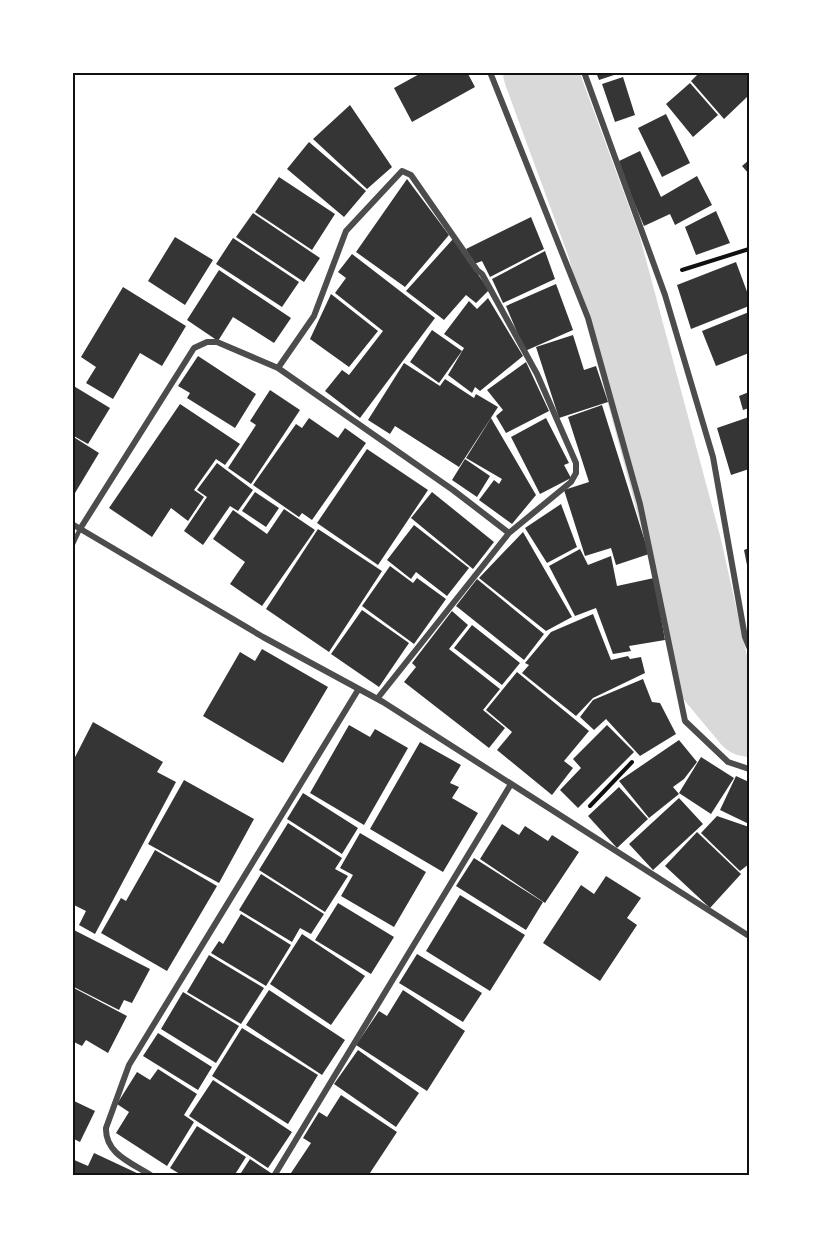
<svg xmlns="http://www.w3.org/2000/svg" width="821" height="1248" font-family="Ubuntu,sans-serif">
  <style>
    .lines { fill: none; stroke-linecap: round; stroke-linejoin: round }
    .river { stroke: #d9d9d9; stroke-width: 74 }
    .building { fill: #353535 }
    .path { stroke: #111; stroke-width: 4 }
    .service { stroke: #4c4c4c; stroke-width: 4.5 }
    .minor { stroke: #4c4c4c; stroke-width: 6 }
    .neatline { fill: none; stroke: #111; stroke-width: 2 }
  </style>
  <rect width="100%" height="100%" fill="#fff"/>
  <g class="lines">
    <!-- river -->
    <path class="river" d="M 540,72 L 604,246 L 685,548 L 714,678 L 749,720"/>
  </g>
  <!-- building -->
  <path class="building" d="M 423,72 L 467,72 L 475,87 L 412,122 L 394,88 Z
    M 596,72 L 623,72 L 599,80 Z
    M 700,72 L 749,72 L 749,99 L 747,97 L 724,119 L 691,81 Z
    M 623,77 L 635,115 L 615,122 L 602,84 Z
    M 690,83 L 718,115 L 693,137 L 666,104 Z
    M 350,105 L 392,167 L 367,189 L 313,139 Z
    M 666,114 L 690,163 L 662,177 L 638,128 Z
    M 309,142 L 366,191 L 344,217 L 287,169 Z
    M 640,151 L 661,197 L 697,176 L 712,205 L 675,225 L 670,214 L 644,226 L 617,162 Z
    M 749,160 L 749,174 L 742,166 Z
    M 279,177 L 335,214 L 312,250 L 255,212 Z
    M 407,179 L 449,235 L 405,287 L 356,252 Z
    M 716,211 L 730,243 L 696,255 L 685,227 Z
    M 253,213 L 320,258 L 304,282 L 236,237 Z
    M 531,217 L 544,249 L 490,277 L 482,261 L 474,264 L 466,249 Z
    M 175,237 L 213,260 L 185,305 L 148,281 Z
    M 233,238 L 299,282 L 282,307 L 216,264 Z
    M 453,239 L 489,290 L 476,303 L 466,295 L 444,320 L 406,291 Z
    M 545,251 L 555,279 L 503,303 L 492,279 Z
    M 352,254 L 435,318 L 360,418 L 325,391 L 342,370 L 349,375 L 383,331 L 335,293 L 346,278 L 338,272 Z
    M 736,262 L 749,297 L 749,306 L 691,329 L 677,285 Z
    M 219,270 L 291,318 L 274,343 L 233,317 L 218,341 L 187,320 Z
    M 556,284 L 573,330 L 525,351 L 506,306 Z
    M 123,287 L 186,326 L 162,366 L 140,353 L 113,399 L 86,383 L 96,367 L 81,357 Z
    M 331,294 L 378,331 L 349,367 L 310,339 Z
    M 488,298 L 523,356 L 480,391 L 475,387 L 472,393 L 448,375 L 464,348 L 444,334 L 469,301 L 477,309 Z
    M 749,312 L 749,353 L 716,366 L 702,331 Z
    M 432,330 L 462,351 L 439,383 L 410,362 Z
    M 573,335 L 584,370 L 596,366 L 608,402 L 559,418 L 536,347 Z
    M 198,356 L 256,394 L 235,428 L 187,398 L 190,393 L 178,386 Z
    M 526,362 L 549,411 L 506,433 L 496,416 L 503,410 L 487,390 Z
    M 404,363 L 440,386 L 445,379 L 474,398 L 476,394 L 498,407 L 459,467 L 395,426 L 390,434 L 368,420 Z
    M 72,385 L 110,408 L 88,444 L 72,435 Z
    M 270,390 L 300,410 L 251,484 L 228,468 L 256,425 L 250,421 Z
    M 749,392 L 749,408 L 743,410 L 739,396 Z
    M 180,404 L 240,444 L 225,465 L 216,459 L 194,490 L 204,497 L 188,521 L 171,508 L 152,537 L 109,508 Z
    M 602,405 L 649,554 L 616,565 L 611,548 L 585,556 L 564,490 L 589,482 L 568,417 Z
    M 749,417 L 749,469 L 731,475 L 717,428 Z
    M 309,418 L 338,438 L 345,428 L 366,443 L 312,520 L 302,513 L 299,517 L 253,485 L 296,424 L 302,428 Z
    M 491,418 L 536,495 L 512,524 L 479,500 L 494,480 L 499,484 L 502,479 L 466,458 Z
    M 546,418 L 569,463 L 564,465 L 571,478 L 540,494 L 511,437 Z
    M 72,436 L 99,453 L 72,498 Z
    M 367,449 L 428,490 L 378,565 L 317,523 Z
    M 465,459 L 490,476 L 477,497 L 452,480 Z
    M 217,463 L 253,490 L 238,511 L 230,506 L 203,545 L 184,531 L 207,497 L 197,490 Z
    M 255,492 L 279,508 L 266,527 L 242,511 Z
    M 432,492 L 494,542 L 473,569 L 411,518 Z
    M 561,504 L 577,547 L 547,563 L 525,528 Z
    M 284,509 L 315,530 L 262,606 L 230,584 L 245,562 L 213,539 L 233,510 L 267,534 Z
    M 414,525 L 469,568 L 447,596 L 416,572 L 411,579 L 387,560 Z
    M 318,529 L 382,571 L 329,652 L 266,609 Z
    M 523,532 L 572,617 L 546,631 L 479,578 Z
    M 749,548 L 749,570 L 748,570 L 744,550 Z
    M 580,549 L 588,565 L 611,556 L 617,586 L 654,578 L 665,640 L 629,646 L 631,651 L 613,654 L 596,608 L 575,616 L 549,566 Z
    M 390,566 L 413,583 L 417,578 L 446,599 L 414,644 L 362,606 Z
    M 477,579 L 544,634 L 524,660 L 456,606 Z
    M 362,610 L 409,643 L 379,687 L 331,654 Z
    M 452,611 L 468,625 L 449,649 L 500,689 L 483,710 L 505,728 L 489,748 L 404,682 L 416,667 L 412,663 Z
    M 593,614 L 611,660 L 628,656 L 630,659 L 641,657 L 645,673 L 593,698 L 576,716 L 522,673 L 529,665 L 525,663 L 551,632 Z
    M 472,625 L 520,663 L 502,685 L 454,648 Z
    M 262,649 L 328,687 L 283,763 L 203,716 L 240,652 L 255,661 Z
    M 517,672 L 589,731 L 564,761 L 573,768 L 552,795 L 497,750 L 512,732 L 486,710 Z
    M 643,679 L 652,702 L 660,703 L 676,734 L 640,756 L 606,719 L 594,730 L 580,717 L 593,700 Z
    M 93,722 L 163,762 L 157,772 L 176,782 L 95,934 L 79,925 L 86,911 L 72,904 L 72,763 Z
    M 349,725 L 370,737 L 375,729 L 408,748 L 364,825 L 310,793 Z
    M 607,725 L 634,752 L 578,808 L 560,790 L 581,768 L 573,759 Z
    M 679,740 L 697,762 L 684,779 L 673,787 L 679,794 L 649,818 L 619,781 Z
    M 420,742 L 461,765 L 450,783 L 459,787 L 452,798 L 478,813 L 443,872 L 370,829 Z
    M 701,757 L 734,778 L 711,814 L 679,793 Z
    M 736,776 L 749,782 L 749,824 L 720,810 Z
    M 184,780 L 254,819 L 219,883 L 148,844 Z
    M 619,787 L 648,819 L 617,848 L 588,816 Z
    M 303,793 L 358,828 L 342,854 L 287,819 Z
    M 679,798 L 703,824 L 653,870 L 629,844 Z
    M 717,816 L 749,827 L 749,864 L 740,871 L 701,833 Z
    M 288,823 L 342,858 L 335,869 L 348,876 L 325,912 L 259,870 Z
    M 502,824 L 519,835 L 525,826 L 548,841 L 552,835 L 579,852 L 545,903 L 480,859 Z
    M 697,832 L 741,874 L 710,908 L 665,866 Z
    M 360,833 L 426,872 L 394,927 L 341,896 L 353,875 L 340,868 Z
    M 155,850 L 217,886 L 167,971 L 101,933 L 121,898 L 126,901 Z
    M 474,858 L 543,902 L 526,930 L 456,886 Z
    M 261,874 L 324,914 L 311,934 L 300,928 L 292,942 L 239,910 Z
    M 606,876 L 641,898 L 627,918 L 637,925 L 600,981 L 543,943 L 581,885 L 594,894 Z
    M 460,895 L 525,935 L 490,991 L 426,951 Z
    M 338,903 L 394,937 L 371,974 L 315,940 Z
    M 241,914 L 291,945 L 266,986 L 211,953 L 219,941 L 223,944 Z
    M 72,929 L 150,969 L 132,1003 L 124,1000 L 119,1010 L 72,986 Z
    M 302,934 L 365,976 L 331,1025 L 270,984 Z
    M 417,954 L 482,993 L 463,1022 L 399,983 Z
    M 209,955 L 264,988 L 241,1024 L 187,992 Z
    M 72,987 L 127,1016 L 108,1053 L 86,1040 L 82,1046 L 72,1041 Z
    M 269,990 L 345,1040 L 322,1075 L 246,1025 Z
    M 403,990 L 465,1031 L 427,1091 L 356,1045 L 379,1011 L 387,1016 Z
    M 183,992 L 239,1026 L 216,1063 L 161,1029 Z
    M 242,1028 L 318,1075 L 288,1124 L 212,1076 Z
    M 158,1033 L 212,1067 L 198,1090 L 143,1056 Z
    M 358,1050 L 419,1093 L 396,1127 L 334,1084 Z
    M 158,1069 L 197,1094 L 184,1115 L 194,1122 L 167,1166 L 116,1133 L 129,1112 L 117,1104 L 137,1072 L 150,1080 Z
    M 213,1080 L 292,1132 L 268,1168 L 189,1116 Z
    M 341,1095 L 397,1132 L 368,1176 L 289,1176 L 311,1143 L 303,1138 L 319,1112 L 327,1117 Z
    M 72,1100 L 95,1111 L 80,1142 L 72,1138 Z
    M 197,1126 L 246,1157 L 234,1176 L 183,1176 L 170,1168 Z
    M 94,1153 L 139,1174 L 138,1176 L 72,1176 L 72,1159 L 88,1166 Z
    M 250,1159 L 271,1173 L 269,1176 L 239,1176 Z"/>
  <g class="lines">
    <!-- path -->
    <path class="path" d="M 682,270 L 749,249
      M 590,806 L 632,762"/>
    <!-- service -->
    <path class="service" d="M 72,546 L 80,529"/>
    <!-- minor -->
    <path class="minor" d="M 490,72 L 588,318 L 640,504 L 685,721 L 728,762 L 749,769
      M 584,72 L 665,295 L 713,457 L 745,637 L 749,647
      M 72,524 L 263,637 L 383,702 L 749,936
      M 80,529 L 194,348 L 207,342 L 217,342 L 278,368
      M 377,699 L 509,533 L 571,482 L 576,473 L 576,463 L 537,374 L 482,274 L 477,270 L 411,175 L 402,171 L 346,231 L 314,316 L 278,368 L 453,490 L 509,533
      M 152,1176 C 132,1163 105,1154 106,1128 L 129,1065 L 358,690
      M 274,1176 L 511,784"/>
  </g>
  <!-- border -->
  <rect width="821" height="1248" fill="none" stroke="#ffffff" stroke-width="147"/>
  <rect x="74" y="74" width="674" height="1100" class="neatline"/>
</svg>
